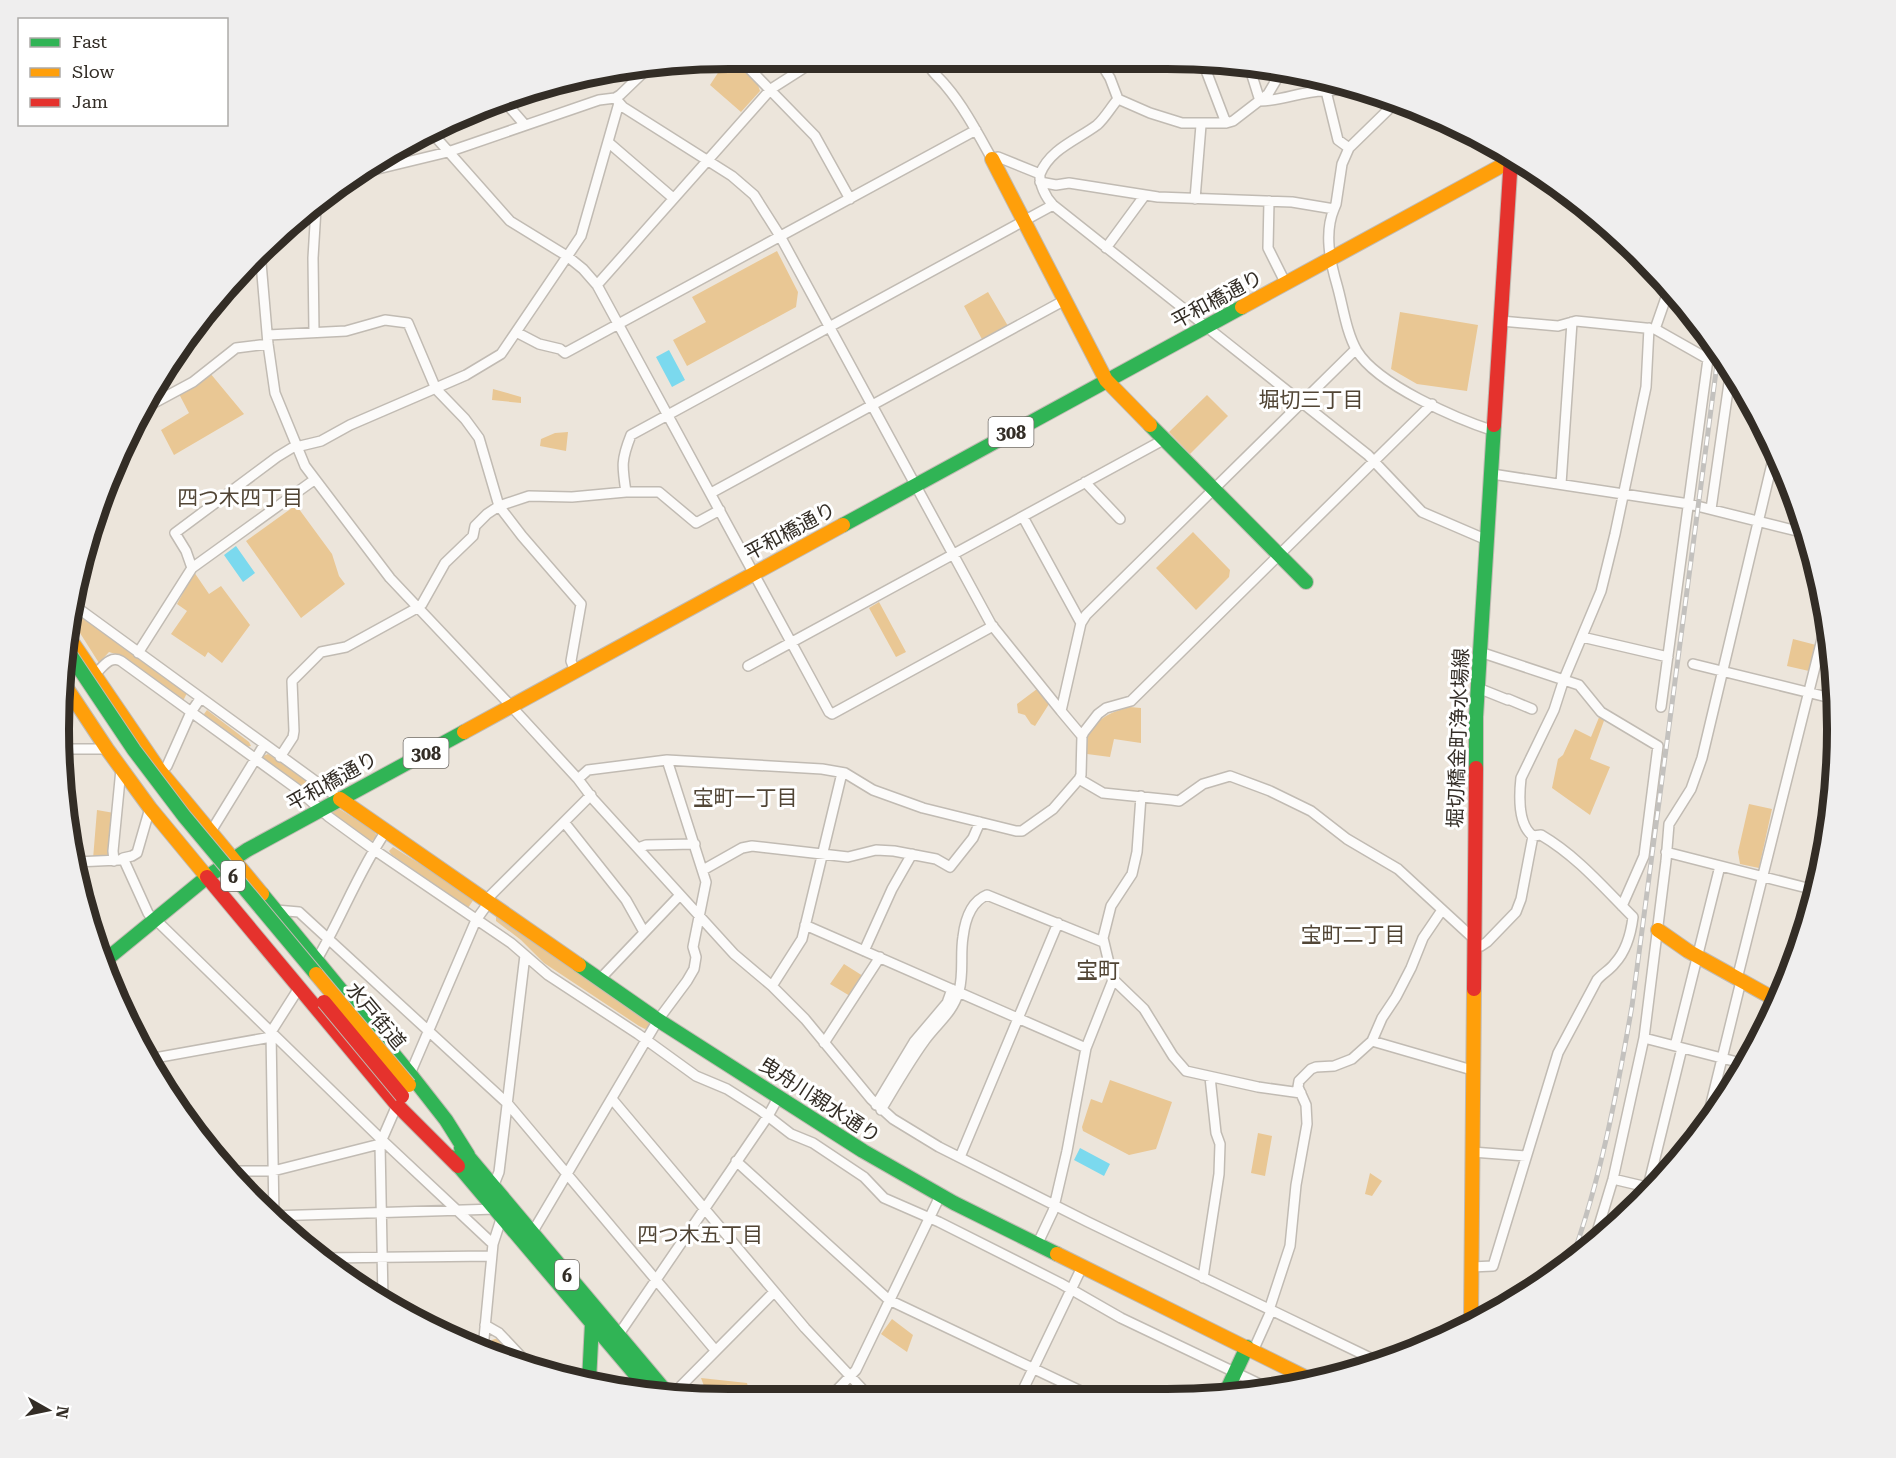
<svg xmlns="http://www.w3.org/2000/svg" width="1896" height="1458" font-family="'Roboto Serif','Noto Sans JP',serif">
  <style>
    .green { fill: #e9c794 }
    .water { fill: #7bd9ee }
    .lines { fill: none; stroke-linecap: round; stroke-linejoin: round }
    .street-casing { stroke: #c1bbb3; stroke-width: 12 }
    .fast-casing { stroke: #c1bbb3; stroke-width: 16 }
    .slow-casing { stroke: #c1bbb3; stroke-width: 16 }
    .jam-casing { stroke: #c1bbb3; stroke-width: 16 }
    .street { stroke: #fcfbfa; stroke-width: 9 }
    .fast { stroke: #30b455; stroke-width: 14 }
    .slow { stroke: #ff9f0a; stroke-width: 14 }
    .jam { stroke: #e5322d; stroke-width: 14 }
    .rail-casing { stroke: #c3c1be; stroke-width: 5 }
    .rail { stroke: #fff; stroke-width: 3; stroke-dasharray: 9; stroke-linecap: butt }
    .fast-bridge-casing { stroke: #c1bbb3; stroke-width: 16; stroke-linecap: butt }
    .slow-bridge-casing { stroke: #c1bbb3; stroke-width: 16; stroke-linecap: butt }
    .jam-bridge-casing { stroke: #c1bbb3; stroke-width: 16; stroke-linecap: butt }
    .fast-bridge { stroke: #30b455; stroke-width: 14 }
    .slow-bridge { stroke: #ff9f0a; stroke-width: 14 }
    .jam-bridge { stroke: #e5322d; stroke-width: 14 }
    .labels { text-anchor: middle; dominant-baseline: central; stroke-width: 6; stroke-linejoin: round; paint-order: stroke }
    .shield { fill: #fff; stroke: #706c67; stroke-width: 1.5 }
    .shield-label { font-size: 18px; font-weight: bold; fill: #332d26 }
    .street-label { font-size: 20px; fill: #332d26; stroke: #fff }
    .neighbourhood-label { font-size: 21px; fill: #514535; stroke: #fff }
    .quarter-label { font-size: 22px; fill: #514535; stroke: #fff }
    .rim { fill: none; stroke: #332d26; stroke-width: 8 }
  </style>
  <rect width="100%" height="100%" fill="#ece5db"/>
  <!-- green -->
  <path class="green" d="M 727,59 L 731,59 L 757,82 L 760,91 L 741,112 L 710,85 Z
    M 777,251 L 798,292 L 796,307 L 687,366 L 673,340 L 706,322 L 692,297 Z
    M 988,292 L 1008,326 L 983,341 L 964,306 Z
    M 1400,312 L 1478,325 L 1467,391 L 1417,384 L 1391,369 Z
    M 210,373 L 244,414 L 174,455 L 161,430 L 189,413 L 179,394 Z
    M 493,389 L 521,397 L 521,403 L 492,400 Z
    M 1207,395 L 1228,416 L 1190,454 L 1169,432 Z
    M 568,432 L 566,451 L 540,446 L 541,439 L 555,433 Z
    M 296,505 L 332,554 L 339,576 L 345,584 L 301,618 L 246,541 Z
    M 1193,532 L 1230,570 L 1229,577 L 1196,610 L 1156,568 Z
    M 194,572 L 209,594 L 221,586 L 250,625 L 222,663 L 208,652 L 205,657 L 171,634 L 187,611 L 177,604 Z
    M 879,602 L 906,652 L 896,657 L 869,608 Z
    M 77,614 L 187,693 L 183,701 L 178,699 L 122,656 L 109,652 L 99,663 L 73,622 Z
    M 1793,639 L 1816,645 L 1809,671 L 1787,666 Z
    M 1037,689 L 1049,704 L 1035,726 L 1031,724 L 1025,715 L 1018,713 L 1017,704 Z
    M 1130,707 L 1141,708 L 1141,743 L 1114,739 L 1110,757 L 1087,754 C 1087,748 1086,739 1089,734 C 1096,718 1114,711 1130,707 Z
    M 207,710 L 249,742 L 251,746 L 246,747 L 205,717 L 204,714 Z
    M 1600,715 L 1605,718 L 1590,759 L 1610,767 L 1590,815 L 1552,788 L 1558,759 L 1563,755 L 1575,729 L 1591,737 Z
    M 268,754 L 324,792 L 316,797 L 264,761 L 263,756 Z
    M 1749,804 L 1772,809 L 1759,868 L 1740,864 L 1738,852 Z
    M 338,808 L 374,831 L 377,836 L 372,841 L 368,840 L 332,815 L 333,811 Z
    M 97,810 L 114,813 L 110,859 L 93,859 Z
    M 393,847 L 471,896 L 474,899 L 468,908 L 465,907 L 391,854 L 389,851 Z
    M 496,916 L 650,1021 L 650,1026 L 645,1029 L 639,1026 L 544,963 L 521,940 L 496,921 Z
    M 844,964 L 863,976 L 850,996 L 830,984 Z
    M 1110,1080 L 1172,1102 L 1156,1149 L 1129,1155 L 1083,1131 L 1082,1127 L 1091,1099 L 1102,1103 Z
    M 1258,1133 L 1272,1136 L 1265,1176 L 1251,1173 Z
    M 1370,1173 L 1382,1181 L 1372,1196 L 1365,1194 Z
    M 892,1319 L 913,1335 L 907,1352 L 881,1334 Z
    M 498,1338 L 524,1366 L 513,1364 L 491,1353 L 492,1340 Z
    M 701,1378 L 747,1383 L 750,1394 L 707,1394 Z"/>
  <!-- water -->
  <path class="water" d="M 669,350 L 685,380 L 672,387 L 656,357 Z
    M 236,546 L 255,573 L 243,582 L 224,555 Z
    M 1080,1148 L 1110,1164 L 1104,1176 L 1074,1160 Z"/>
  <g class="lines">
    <!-- street casing -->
    <g class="street-casing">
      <path id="street" d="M 740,59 L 815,136 L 850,199
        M 927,59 C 929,71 939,77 946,86 C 964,107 978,134 992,159 L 998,157 L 1040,174 C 1039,184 1046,198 1053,205 L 1368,455 L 1422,512 L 1487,540
        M 1099,60 L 1110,78 L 1118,99 L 1150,113 L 1182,123 L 1226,123 L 1233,121 L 1268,94 L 1281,72
        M 1202,60 L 1226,123
        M 1249,66 L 1260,101
        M 1326,91 L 1344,89 L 1351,85
        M 615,98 L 623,107 L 732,176 L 754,195 L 780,236 L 991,624 L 1061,711
        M 1260,101 C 1283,101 1304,90 1326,91 L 1338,140 L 1349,148
        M 505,102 L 525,125
        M 432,133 L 510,221 L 567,256 L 583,269 L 597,285 L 829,712 L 832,714 L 993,626
        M 608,142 L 673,198
        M 361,173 L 448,152 L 599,100 L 615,98 L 620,95 L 647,69
        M 1040,174 C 1050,149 1077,140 1097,125 C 1105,118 1111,107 1118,99
        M 1040,182 L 1056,185 L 1069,183 L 1158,197 L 1292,202 L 1334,209 C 1324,233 1330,261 1337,285 C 1343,306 1346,332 1357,351 C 1378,385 1457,419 1494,431
        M 1195,199 L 1201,125
        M 1269,201 L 1268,248 L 1286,284
        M 1334,209 L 1336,204 L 1342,164 L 1349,148 L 1389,109 L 1392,101
        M 1106,248 L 1145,195
        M 260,251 L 268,344 L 275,393 L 305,466 L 390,578 L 511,706 L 578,779 L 593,799 L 734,954 L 772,986 L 805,1019 L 871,1099 L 893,1119 L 939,1147 L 1088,1222 L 1383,1364
        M 597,285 L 771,89 L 818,59
        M 1501,321 L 1558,326 L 1576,321 L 1655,329 L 1708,359 L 1661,707
        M 1655,329 L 1670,286
        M 314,332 L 313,258 L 316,208
        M 516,332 L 539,344 L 560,349 L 565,353 L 976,130
        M 268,335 L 346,331 L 385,320 L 408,323 L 436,389 L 465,419 L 479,438 L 499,506 L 522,536 L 581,604 L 571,661 L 575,671
        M 141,410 L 193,382 L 236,348 L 268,344
        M 296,447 L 321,441 L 350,425 L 466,375 L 501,354 L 581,236 L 619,103
        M 1492,474 L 1689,504 L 1805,533
        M 1085,482 L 1120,519
        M 1561,484 L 1572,322
        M 626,492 C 622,466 621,460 631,435 L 1053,205
        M 711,493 L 1065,300
        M 1711,509 L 1730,376 L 1737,381
        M 1023,517 L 1081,623
        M 192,568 L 314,480
        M 75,606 L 340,799
        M 1582,637 L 1668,657
        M 1480,652 L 1579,685 L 1601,712 L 1658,746 L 1644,856 L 1622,906
        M 138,653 L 192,568 L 186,551 L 175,533 L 277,457 L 295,446
        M 1693,664 L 1835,699
        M 748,666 L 1165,439
        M 95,674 C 103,667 110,655 121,661 L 297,789 L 329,817 L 373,849 L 511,943 L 548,975 L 638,1034 L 696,1076 L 727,1089 L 760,1110 L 791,1134 L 813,1143 L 864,1177 L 884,1198 L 939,1222 L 1060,1283 L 1121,1318 L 1272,1390
        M 1478,688 L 1508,700
        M 1508,699 L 1532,709
        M 1082,736 L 1061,711 L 1081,623 L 1086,615 L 1356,349
        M 61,749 L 107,749
        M 280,757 L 293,737 L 294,731 L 292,681 L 321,652 L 346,647 L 417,608 L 422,604 L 445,563 L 473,536 L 475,526 L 487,514 L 499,506 L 529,496 L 572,497 L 626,492 L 659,492 L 696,523 L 720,510
        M 160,771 L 167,766 L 191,712 L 200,699
        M 578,779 L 588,770 L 667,760 L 822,769 L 845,773 L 873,790 L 923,808 L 1016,831 L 1022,831 L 1053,809 L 1079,779 L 1081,775 L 1082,736 L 1084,732 L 1098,714 L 1106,708 L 1131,701 L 1432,404
        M 1079,779 L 1103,793 L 1172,800 L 1179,801 L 1203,784 L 1230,776 L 1270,791 L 1311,811 L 1347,839 L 1398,869 L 1473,938
        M 1141,796 L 1137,852 L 1132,874 L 1111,906 L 1103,938 L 1113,980 L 1116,982 L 1144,1009 L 1173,1056 L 1186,1071 L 1258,1087 L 1301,1093
        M 150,808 L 137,853 L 132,856 L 123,858 L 148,913 L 154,921
        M 564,822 L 626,900 L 644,932
        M 210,833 L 264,745
        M 1533,836 C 1518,825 1519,796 1521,778 L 1554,710 L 1564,679 L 1601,591 L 1615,534 L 1646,387 L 1649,328
        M 638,848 L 646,845 L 695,844
        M 1666,852 L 1815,890
        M 114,861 L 113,851 L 121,769
        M 76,862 L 119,860
        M 703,870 L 742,848 L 752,846 L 848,857 L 876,850 L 894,851 L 936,859 L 950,867 L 973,838 L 980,822
        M 486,900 L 591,795
        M 276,910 L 299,912 L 508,1104 L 715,1350
        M 156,920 L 382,1140 L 493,1244
        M 805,925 L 1086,1048
        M 864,951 L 892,889 L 912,854
        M 316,961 C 341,919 358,872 386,831
        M 600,979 L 680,895
        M 1737,979 L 1827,619
        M 772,986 L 802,939 L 842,773
        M 1644,1038 L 1745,1064
        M 1372,1041 L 1472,1070
        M 824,1043 L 880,957
        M 1675,1046 L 1720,866
        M 149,1059 L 271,1037
        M 410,1074 L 476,920 L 489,902
        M 612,1099 L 805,1328 L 867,1394
        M 876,1105 L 914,1042 L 947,1003 L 952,989
        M 881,1110 C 895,1086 909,1062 925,1040 C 938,1022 952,1014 959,991 C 964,973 960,955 963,937 C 965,920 970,902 987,895 L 1103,942
        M 1706,1124 L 1741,981
        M 1472,1152 L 1526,1156
        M 960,1157 L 1058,923
        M 736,1161 L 889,1300 L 1087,1394
        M 229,1171 L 273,1171 L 380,1144
        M 1613,1179 L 1651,1188
        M 493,1187 L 499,1172 L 525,955
        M 1645,1199 L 1682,1048
        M 270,1216 L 496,1209
        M 274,1219 L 271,1032 L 299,988
        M 532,1233 L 658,1020 L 687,981 L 694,969 L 696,957 L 693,947 L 706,882 L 667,760
        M 1594,1242 L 1613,1179 L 1644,1038 L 1666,861 L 1669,824 L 1691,789 L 1702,758 L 1775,451
        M 1037,1245 L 1053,1211 L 1067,1151 L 1086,1048 L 1113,980
        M 322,1258 L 491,1256
        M 1471,1267 L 1493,1266 L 1558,1053 L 1597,980 C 1603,973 1610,970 1615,963 C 1627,950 1631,933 1633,917 C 1604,888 1577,856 1541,835 L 1533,836 L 1521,899 L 1516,912 L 1487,942 L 1481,946 L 1473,947
        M 1203,1278 L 1219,1174 L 1220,1144 L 1216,1133 L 1210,1077
        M 383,1300 L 380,1144 L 397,1105
        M 1269,1310 L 1290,1246 L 1296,1185 L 1307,1124 L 1306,1105 L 1298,1087 L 1299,1081 L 1311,1069 L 1316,1067 L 1334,1066 L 1352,1059 L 1372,1041 L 1382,1018 L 1396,997 L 1411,968 L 1423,938 L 1442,910
        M 485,1325 L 499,1333 L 532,1368
        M 619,1334 L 768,1116 L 779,1096
        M 483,1349 L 493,1244 L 502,1216
        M 1253,1351 L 1271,1311
        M 673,1394 L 774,1292
        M 833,1394 L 856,1370 L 940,1196
        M 1021,1394 L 1082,1267"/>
    </g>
    <!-- fast casing -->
    <g class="fast-casing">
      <path id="fast" d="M 1150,425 L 1306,582
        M 843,525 L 1242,307
        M 1476,768 L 1476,717 L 1494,425
        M 262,894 L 410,1074 L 446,1120 L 468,1155
        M 102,963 L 207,877 L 247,850 L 464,732
        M 579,965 L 658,1020 L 863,1151 L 954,1203 L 1057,1254
        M 461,1148 L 668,1394
        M 451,1157 L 652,1394
        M 589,1381 L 592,1323
        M 1225,1394 L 1247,1347"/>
    </g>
    <!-- slow casing -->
    <g class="slow-casing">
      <path id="slow" d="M 992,159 L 1106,380 L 1150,425
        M 1242,307 L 1514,159
        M 70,639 L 160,771 L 262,894
        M 64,684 L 107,749 L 150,808 L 207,877
        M 464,732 L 843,525
        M 340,799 L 579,965
        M 1658,930 L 1688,951 L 1778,1001
        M 1057,1254 L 1311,1380
        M 1471,1320 L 1474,989"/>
    </g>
    <!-- jam casing -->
    <g class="jam-casing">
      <path id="jam" d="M 1494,425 L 1511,157
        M 207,877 L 397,1105 L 458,1166
        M 1474,989 L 1476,768"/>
    </g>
    <!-- street -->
    <use href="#street" class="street"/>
    <!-- fast -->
    <use href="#fast" class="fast"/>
    <!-- slow -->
    <use href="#slow" class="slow"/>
    <!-- jam -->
    <use href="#jam" class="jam"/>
    <!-- rail casing -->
    <g class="rail-casing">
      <path id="rail" d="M 1571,1261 C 1601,1179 1617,1092 1632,1006 L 1719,349"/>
    </g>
    <!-- rail -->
    <use href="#rail" class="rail"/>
    <!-- fast-bridge casing -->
    <g class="fast-bridge-casing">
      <path id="fast-bridge" d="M 71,656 L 134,750 L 184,816 L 316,974"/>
    </g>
    <!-- slow-bridge casing -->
    <g class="slow-bridge-casing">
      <path id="slow-bridge" d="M 316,974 L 409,1085"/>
    </g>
    <!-- jam-bridge casing -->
    <g class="jam-bridge-casing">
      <path id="jam-bridge" d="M 324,1002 L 402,1096"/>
    </g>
    <!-- fast-bridge -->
    <use href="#fast-bridge" class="fast-bridge"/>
    <!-- slow-bridge -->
    <use href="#slow-bridge" class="slow-bridge"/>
    <!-- jam-bridge -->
    <use href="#jam-bridge" class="jam-bridge"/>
  </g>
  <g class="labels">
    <!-- shield labels -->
    <g class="shield">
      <rect x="988.5" y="417" width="45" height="30" rx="4.5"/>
      <rect x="403.5" y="738" width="45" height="30" rx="4.5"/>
      <rect x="221" y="861" width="24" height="30" rx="4.5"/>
      <rect x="555" y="1260" width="24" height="30" rx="4.5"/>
    </g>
    <g class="shield-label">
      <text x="1011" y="432">308</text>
      <text x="426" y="753">308</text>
      <text x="233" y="876">6</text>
      <text x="567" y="1275">6</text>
    </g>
    <!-- street labels -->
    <g class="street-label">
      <text transform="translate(1217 299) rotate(-28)">平和橋通り</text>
      <text transform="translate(790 531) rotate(-28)">平和橋通り</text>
      <text transform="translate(1458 738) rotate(-88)">堀切橋金町浄水場線</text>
      <text transform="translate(332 781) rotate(-29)">平和橋通り</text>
      <text transform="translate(376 1016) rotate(50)">水戸街道</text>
      <text transform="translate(820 1100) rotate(33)">曳舟川親水通り</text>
    </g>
    <!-- neighbourhood labels -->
    <g class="neighbourhood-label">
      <text x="1311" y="400">堀切三丁目</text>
      <text x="240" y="498">四つ木四丁目</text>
      <text x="745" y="798">宝町一丁目</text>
      <text x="1353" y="935">宝町二丁目</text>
      <text x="700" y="1235">四つ木五丁目</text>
    </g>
    <!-- quarter labels -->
    <g class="quarter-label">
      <text x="1098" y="970">宝町</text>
    </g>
  </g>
  <!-- crop -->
  <path d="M0 0H1896V1458H0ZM729 69H1167A660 660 0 0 1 1827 729V729A660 660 0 0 1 1167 1389H729A660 660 0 0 1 69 729V729A660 660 0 0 1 729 69Z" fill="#efeeee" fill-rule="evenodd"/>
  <path class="rim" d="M729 69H1167A660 660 0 0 1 1827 729V729A660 660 0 0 1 1167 1389H729A660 660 0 0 1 69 729V729A660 660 0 0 1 729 69Z"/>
  <!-- legend -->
  <rect x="18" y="18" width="210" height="108" fill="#ffffff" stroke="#adaba8" stroke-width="1.5"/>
  <rect x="30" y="38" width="30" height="9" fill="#30b455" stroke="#adaba8" stroke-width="1.5"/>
  <text x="72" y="48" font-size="18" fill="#332d26">Fast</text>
  <rect x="30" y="68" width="30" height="9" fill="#ff9f0a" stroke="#adaba8" stroke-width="1.5"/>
  <text x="72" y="78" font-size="18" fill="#332d26">Slow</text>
  <rect x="30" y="98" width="30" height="9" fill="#e5322d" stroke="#adaba8" stroke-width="1.5"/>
  <text x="72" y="108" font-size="18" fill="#332d26">Jam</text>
  <!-- north arrow -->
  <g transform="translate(48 1410) rotate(99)" stroke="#ffffff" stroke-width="4.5" paint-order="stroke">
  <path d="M0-4.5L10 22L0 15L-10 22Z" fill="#332d26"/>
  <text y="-9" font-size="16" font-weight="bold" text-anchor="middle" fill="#332d26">N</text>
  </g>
</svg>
